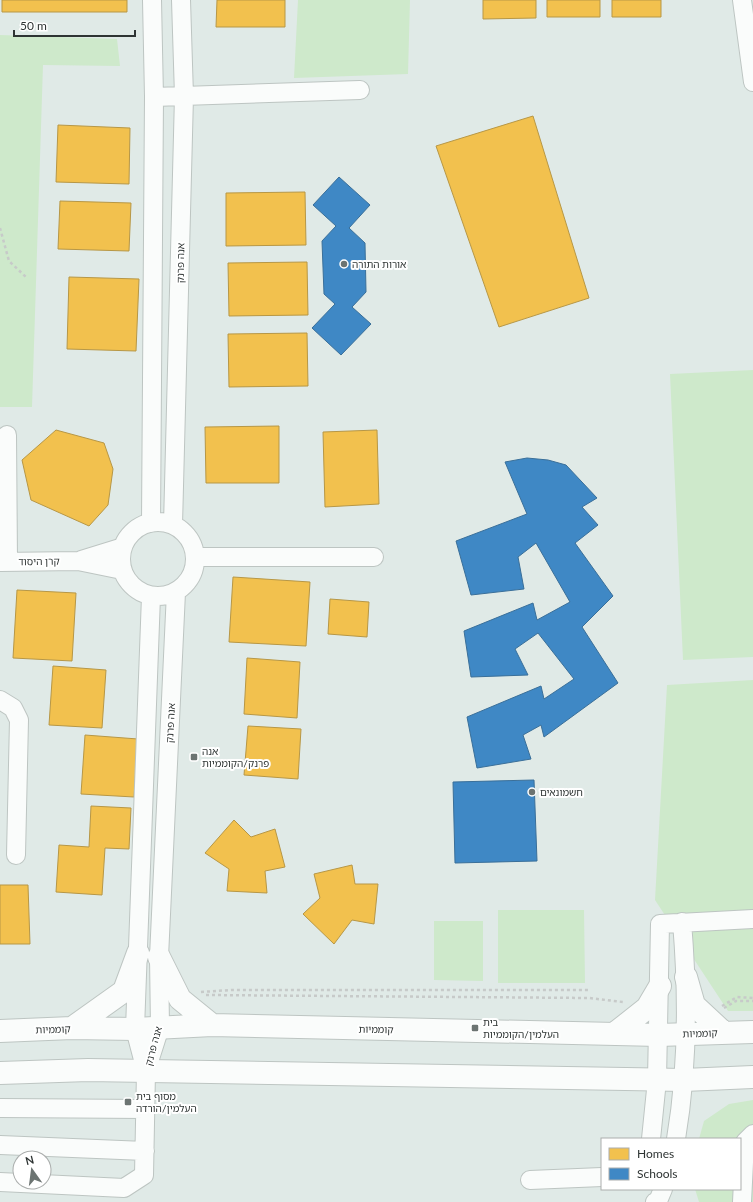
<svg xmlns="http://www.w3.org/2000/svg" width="753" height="1202" font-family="Lato,'Noto Sans Hebrew',sans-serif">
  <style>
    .green { fill: #cee9cb }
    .homes { fill: #f2c14e; stroke: #b79746 }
    .schools { fill: #3f88c5; stroke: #3a6f99 }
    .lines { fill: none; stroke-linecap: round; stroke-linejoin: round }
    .minor-casing { stroke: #bdc5c2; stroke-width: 20 }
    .major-casing { stroke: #bdc5c2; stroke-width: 24 }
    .path { stroke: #c7cac9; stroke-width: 2.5; stroke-dasharray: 3 3; stroke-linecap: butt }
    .minor { stroke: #fafcfb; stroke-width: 18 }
    .major { stroke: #fafcfb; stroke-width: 22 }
    .poi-dot { fill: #6c7472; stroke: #fff; stroke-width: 1.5 }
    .labels { text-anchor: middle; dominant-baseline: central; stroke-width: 4; stroke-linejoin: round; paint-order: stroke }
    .street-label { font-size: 10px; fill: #2e3433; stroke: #fff }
    .poi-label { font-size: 10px; fill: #2e3433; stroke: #fff; text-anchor: start }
  </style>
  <rect width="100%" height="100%" fill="#e0eae7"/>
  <!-- green -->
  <path class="green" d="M 298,0 L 410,0 L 408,74 L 294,78 Z
    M 0,35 L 117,39 L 120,66 L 43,65 L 32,407 L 0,407 Z
    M 753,370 L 753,657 L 683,660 L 670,374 Z
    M 753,680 L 753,1011 L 728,1011 L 655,900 L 667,685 Z
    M 498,910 L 584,910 L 585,983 L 498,983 Z
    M 434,921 L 483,921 L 483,981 L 434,980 Z
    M 753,1100 L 753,1202 L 699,1202 L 695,1189 L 740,1189 L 740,1139 L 699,1139 L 704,1121 L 729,1104 Z"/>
  <!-- homes -->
  <path class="homes" d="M 2,0 L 127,0 L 127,12 L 2,12 Z
    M 217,0 L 285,0 L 285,27 L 216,27 Z
    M 483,0 L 536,0 L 536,18 L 483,19 Z
    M 547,0 L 600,0 L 600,17 L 547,17 Z
    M 612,0 L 661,0 L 661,17 L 612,17 Z
    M 533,116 L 589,298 L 499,327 L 436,146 Z
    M 58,125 L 130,128 L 129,184 L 56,182 Z
    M 305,192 L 306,245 L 226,246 L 226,193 Z
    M 60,201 L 131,203 L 129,251 L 58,249 Z
    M 307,262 L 308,315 L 229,316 L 228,263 Z
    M 69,277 L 139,279 L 136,351 L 67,349 Z
    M 307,333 L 308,386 L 229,387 L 228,334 Z
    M 279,426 L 279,483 L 206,483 L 205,427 Z
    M 56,430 L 104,443 L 113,469 L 108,505 L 89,526 L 31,500 L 22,460 Z
    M 377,430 L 379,504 L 325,507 L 323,432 Z
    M 233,577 L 310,582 L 306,646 L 229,642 Z
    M 17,590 L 76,593 L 72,661 L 13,658 Z
    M 330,599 L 369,602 L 367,637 L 328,634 Z
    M 247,658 L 300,662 L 297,718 L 244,714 Z
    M 53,666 L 106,670 L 102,728 L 49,725 Z
    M 248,726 L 301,729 L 298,779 L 244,775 Z
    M 85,735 L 138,739 L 134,797 L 81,794 Z
    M 91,806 L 131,808 L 129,849 L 105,848 L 102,895 L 56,892 L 59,845 L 89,847 Z
    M 234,820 L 251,837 L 275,829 L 285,867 L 265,871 L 267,893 L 227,891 L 229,869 L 205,853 Z
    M 352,865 L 355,884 L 378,884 L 374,924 L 352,920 L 334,944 L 303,914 L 320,898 L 314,874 Z
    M 0,885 L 28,885 L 30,944 L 0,944 Z"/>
  <!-- schools -->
  <path class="schools" d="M 339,177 L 370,205 L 349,228 L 365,243 L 366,292 L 352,307 L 371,324 L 341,355 L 312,328 L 335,304 L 324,294 L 322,241 L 336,226 L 313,205 Z
    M 527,458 L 548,460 L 566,465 L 597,498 L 582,507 L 598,525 L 575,543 L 613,596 L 582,627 L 618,683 L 544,737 L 541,725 L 523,735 L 531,759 L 477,768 L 467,717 L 541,686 L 544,699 L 574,679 L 538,633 L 515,649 L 528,675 L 471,677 L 464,631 L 533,603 L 537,620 L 570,602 L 536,543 L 518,557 L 524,589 L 471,595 L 456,541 L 527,514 L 505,462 Z
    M 534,780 L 537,861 L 455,863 L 453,782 Z"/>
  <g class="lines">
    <!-- minor casing -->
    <g class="minor-casing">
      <path id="minor" d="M 742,0 L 753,82
        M 154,97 L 360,90
        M 7,435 L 8,562
        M121 559a37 37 0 1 1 74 0a37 37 0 1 1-74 0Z
        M 151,523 L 154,97 L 152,0
        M 173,525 L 184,96 L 181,0
        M 195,557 L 374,557
        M 81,560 L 123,547
        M 0,562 L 78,561 L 122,570
        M 0,700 L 13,708 L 19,720 L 16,855
        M 146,1071 L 160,1027 L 159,957 L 176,592
        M 0,1108 L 146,1109
        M 651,1139 L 657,1080 L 660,924 L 753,919
        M 676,1139 C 688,1068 688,994 682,922
        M 0,1145 L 145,1151
        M 530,1180 L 602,1177
        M 0,1182 L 124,1188 L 144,1175 L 146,1071 L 135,1029 L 151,596
        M 655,1202 L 658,1201 L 663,1189
        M 742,1202 L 745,1142 L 753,1134"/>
    </g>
    <!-- major casing -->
    <g class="major-casing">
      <path id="major" d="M 159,957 L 180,999 L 212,1025
        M 686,977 L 694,1005 L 723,1032
        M 72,1028 L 124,991 L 138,953
        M 0,1031 L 72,1028 L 135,1029 L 212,1025 L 659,1035 L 753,1032
        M 614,1034 L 647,1008 L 660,986
        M 0,1073 L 88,1070 L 684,1080 L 753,1077"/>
    </g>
    <!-- path -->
    <path class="path" d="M 0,228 L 9,261 L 27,278
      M 201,992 L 231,990 L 590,990
      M 206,995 L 589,998 L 623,1002
      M 722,1006 L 737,997 L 753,998
      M 724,1008 L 736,1001 L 753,1001"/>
    <!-- minor -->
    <use href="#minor" class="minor"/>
    <!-- major -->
    <use href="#major" class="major"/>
  </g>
  <!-- markers -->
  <g class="poi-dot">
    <circle cx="344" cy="264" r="4"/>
    <rect x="190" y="753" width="8" height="8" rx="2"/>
    <circle cx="532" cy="792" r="4"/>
    <rect x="471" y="1024" width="8" height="8" rx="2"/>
    <rect x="124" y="1098" width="8" height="8" rx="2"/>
  </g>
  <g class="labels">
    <!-- street labels -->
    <g class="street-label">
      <text transform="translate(180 263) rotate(-89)">אנה פרנק</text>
      <text transform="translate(39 561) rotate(-1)">קרן היסוד</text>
      <text transform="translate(170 723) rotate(-87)">אנה פרנק</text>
      <text transform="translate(53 1029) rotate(-2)">קוממיות</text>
      <text transform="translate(376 1029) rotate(1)">קוממיות</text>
      <text transform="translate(700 1033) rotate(-2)">קוממיות</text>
      <text transform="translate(153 1046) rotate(-75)">אנה פרנק</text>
    </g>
    <!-- poi labels -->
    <g class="poi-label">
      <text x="352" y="264">אורות התורה</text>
      <text x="202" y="751">אנה<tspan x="202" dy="12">פרנק/הקוממיות</tspan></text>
      <text x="540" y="792">חשמונאים</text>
      <text x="483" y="1022">בית<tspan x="483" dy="12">העלמין/הקוממיות</tspan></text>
      <text x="136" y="1096">מסוף בית<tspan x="136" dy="12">העלמין/הורדה</tspan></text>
    </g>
  </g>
  <!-- legend -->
  <rect x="601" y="1138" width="140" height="52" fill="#ffffff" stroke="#abaead"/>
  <rect x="609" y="1148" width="20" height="12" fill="#f2c14e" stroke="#abaead"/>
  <text x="637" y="1158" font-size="12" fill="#2e3433">Homes</text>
  <rect x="609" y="1168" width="20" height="12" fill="#3f88c5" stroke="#abaead"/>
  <text x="637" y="1178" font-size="12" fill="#2e3433">Schools</text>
  <!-- north arrow -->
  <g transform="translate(32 1170) rotate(346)"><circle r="19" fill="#ffffff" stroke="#abaead"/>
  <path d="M0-3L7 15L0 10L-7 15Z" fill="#6c7472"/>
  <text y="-6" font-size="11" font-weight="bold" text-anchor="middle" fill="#2e3433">N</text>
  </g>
  <!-- scale -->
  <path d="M14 30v6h121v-6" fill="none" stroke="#2e3433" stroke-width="2"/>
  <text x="20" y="30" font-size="12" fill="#2e3433" stroke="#ffffff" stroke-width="3" paint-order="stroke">50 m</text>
</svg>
